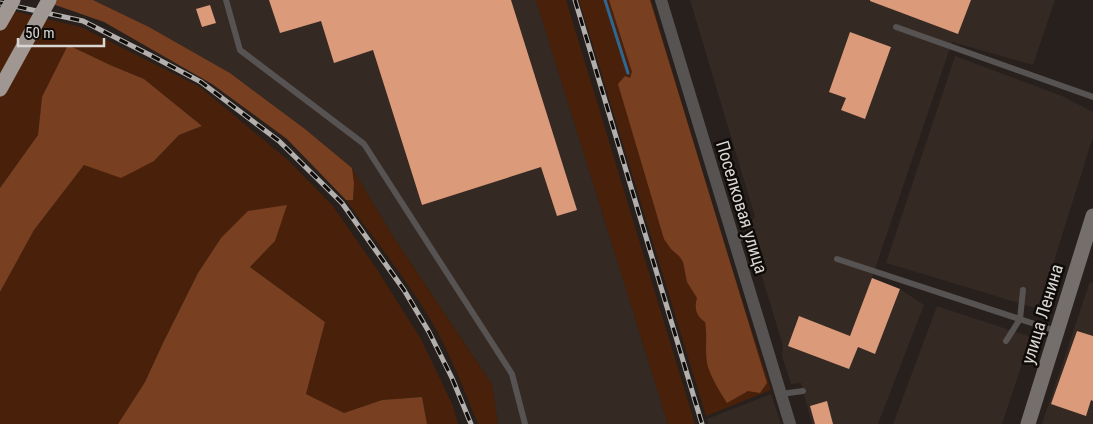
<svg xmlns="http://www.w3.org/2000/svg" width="1093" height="424" font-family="'Roboto Condensed',sans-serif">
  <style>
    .built { fill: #342923 }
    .green { fill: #49210a }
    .forest { fill: #783f21 }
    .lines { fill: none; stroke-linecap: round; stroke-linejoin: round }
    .stream { stroke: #2e6792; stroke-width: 3 }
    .building { fill: #db9a7a }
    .lane { stroke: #575352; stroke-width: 6 }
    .street { stroke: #575352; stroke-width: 12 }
    .secondary { stroke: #746f6c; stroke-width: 15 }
    .rail-casing { stroke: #b3afac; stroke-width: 5 }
    .rail { stroke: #0e0b09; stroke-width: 3; stroke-dasharray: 9; stroke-linecap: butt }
    .highway-bridge { stroke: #a09793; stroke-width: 15 }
    .labels { text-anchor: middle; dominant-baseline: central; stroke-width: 5; stroke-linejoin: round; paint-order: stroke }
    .street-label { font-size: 18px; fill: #dad6d4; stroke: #0e0b09 }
  </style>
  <rect width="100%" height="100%" fill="#27201d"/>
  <!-- built -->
  <path class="built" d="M 93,0 L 536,0 L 668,424 L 498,424 L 492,384 L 394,238 L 352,168 L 305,129 L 230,73 L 149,27 Z
    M 690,0 L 1055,0 L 1033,65 L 952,42 L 872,278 L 900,289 L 924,305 L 878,424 L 812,424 L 801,383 L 791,384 L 782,356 L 783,346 L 747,227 L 755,217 Z
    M 955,56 L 1062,96 L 1093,112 L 1093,137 L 1039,309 L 886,263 Z
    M 1093,282 L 1093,424 L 1042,424 L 1089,284 Z
    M 937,306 L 1031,337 L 1002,424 L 893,424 Z
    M 771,394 L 781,424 L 708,424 L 707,419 Z"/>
  <!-- green -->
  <path class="green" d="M 536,0 L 566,0 L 695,424 L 668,424 Z
    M 579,0 L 651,0 L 725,247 L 771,390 L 706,416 Z
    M 0,8 L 81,27 L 200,87 L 288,160 L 333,206 L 378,271 L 421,339 L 453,406 L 458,424 L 427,424 L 422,397 L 382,400 L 344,413 L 306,394 L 325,322 L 250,267 L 275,241 L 286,206 L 221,238 L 198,273 L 163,343 L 145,382 L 118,424 L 0,424 L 0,292 L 34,230 L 84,165 L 154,161 L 179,135 L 202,126 L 144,79 L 110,65 L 42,97 L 38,135 L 0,188 Z
    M 352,168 L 394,238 L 492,384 L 498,424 L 478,424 C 462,385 447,345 424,309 C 400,271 372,236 346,200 L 353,199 L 354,183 Z"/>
  <!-- forest -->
  <path class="forest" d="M 41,0 L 93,0 L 149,27 L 230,73 L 305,129 L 352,168 L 354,183 L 353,200 L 346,200 L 287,139 L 212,84 L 104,22 Z
    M 609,0 L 650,0 L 767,383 L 760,393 L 748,391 L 727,403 C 720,392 712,379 708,367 C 704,352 708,336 705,322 C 696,316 694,308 697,298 L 687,282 L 683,262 L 680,257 L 671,249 L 664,239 L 618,84 L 625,76 L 630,78 L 632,72 Z
    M 68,45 L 110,65 L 144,79 L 202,126 L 179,135 L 154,161 L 121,178 L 84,165 L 34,230 L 0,292 L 0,188 L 38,135 L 42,97 Z
    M 287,205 L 275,241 L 250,267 L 325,322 L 306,394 L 344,413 L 382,400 L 422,397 L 427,424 L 118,424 L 145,382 L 163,343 L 198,273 L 221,238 L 248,211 Z"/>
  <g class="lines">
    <!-- stream -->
    <path class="stream" d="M 605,0 L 628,73"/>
  </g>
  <!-- building -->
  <path class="building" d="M 269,0 L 511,0 L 577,210 L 557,216 L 541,167 L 422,205 L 373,50 L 334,63 L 321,21 L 280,33 Z
    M 870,0 L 971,0 L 958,34 L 870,1 Z
    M 210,5 L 216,23 L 202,27 L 196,9 Z
    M 850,32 L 891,47 L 865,119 L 841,110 L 846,98 L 829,92 Z
    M 872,278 L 900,289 L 875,354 L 858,347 L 849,369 L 788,346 L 799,316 L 850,336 Z
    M 1077,331 L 1093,336 L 1093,401 L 1091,400 L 1086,416 L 1051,404 Z
    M 827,401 L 833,424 L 815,424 L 810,406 Z"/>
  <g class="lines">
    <!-- lane -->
    <path class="lane" d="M 226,0 L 240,50 L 364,144 L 512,374 L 525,424
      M 896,27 L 1093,97
      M 734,240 L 749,235
      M 837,259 L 1056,331
      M 1006,341 L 1020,319 L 1023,290
      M 781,394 L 803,391"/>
    <!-- street -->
    <path class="street" d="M 661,0 L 790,424"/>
    <!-- secondary -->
    <path class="secondary" d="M 1028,424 L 1093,216"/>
    <!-- rail casing -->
    <g class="rail-casing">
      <path id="rail" d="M 575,0 L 702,424
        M 0,3 L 83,21 L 150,55 L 201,82 L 279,141 L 342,203 L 404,290 L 429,332 L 452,378 L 471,424"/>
    </g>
    <!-- rail -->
    <use href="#rail" class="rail"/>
    <!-- highway-bridge -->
    <path class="highway-bridge" d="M 0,23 L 13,0
      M 0,89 L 49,0"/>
  </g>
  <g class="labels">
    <!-- street labels -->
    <g class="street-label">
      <text transform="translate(742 207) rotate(73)">Поселковая улица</text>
      <text transform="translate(1042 314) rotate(-73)">улица Ленина</text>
    </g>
  </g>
  <!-- scale -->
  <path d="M18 38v8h86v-8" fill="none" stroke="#dad6d4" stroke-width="2.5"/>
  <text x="25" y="38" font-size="15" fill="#dad6d4" stroke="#0e0b09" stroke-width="4" paint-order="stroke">50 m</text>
</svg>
